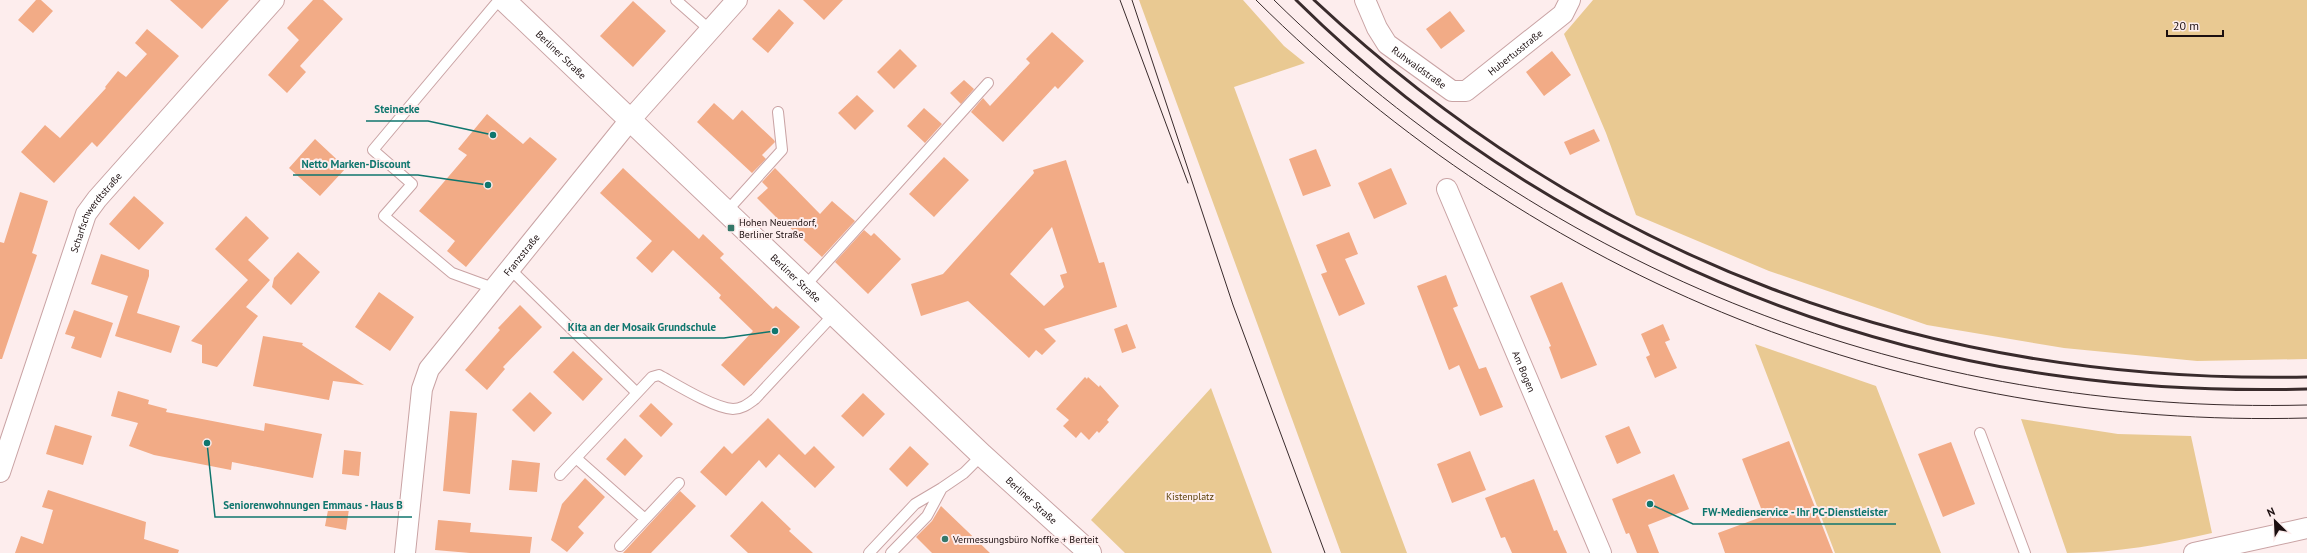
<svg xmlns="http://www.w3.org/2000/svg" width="2307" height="553" font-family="'PT Sans',sans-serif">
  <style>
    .green { fill: #e9c992 }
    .building { fill: #f2ab86; fill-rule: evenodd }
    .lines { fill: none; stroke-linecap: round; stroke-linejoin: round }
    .service-casing { stroke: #c9a3a4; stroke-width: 12 }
    .minor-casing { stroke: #c9a3a4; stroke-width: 22 }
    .primary-casing { stroke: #c9a3a4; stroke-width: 24 }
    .service { stroke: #fff; stroke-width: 10 }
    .minor { stroke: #fff; stroke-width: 20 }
    .primary { stroke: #fff; stroke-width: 22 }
    .tram { stroke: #392b2c; stroke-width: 1 }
    .rail { stroke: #392b2c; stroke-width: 3 }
    .poi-dot { fill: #35786a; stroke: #fdeded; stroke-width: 1.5 }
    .labels { text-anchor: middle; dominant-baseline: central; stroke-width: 4; stroke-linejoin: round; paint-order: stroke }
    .street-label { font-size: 10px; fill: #1c0f10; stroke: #fdeded }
    .poi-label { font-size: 10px; fill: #1c0f10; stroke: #fdeded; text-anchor: start }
    .park-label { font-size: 10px; fill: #5c420a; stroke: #fdeded }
    .leader { fill: none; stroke: #0f766e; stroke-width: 1.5 }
    .callout-dot { fill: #0f766e; stroke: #fdeded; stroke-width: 1.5 }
    .callout-label { font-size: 11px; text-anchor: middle; font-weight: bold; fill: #0f766e; stroke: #fdeded; stroke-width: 4; stroke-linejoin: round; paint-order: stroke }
  </style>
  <rect width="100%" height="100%" fill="#fdeded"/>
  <!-- green -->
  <path class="green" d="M 1139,0 L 1243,0 L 1284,46 L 1305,63 L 1234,87 L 1407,553 L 1341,553 Z
    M 1593,0 L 2307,0 L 2307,359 L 2197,361 L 2064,348 L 1927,325 L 1769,271 L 1636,215 L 1606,133 L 1564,34 Z
    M 1755,344 L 1876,386 L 1941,553 L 1835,553 Z
    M 1211,388 L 1272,553 L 1125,553 L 1091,520 Z
    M 2021,419 L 2118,434 L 2191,436 L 2212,533 C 2164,544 2116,553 2067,553 Z"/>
  <!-- building -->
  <path class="building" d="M 36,0 L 41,0 L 53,11 L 33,33 L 18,20 Z
    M 170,0 L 229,0 L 202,29 Z
    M 313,0 L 323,0 L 343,19 L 300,66 L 306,72 L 287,93 L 268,75 L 299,40 L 287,28 Z
    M 803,0 L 843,0 L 824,20 Z
    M 633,1 L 666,31 L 633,67 L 600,36 Z
    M 779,9 L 794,23 L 768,53 L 752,39 Z
    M 1450,11 L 1465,31 L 1441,49 L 1426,29 Z
    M 147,29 L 179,56 L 97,147 L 92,142 L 54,183 L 21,152 L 45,125 L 60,138 L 106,88 L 105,87 L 118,71 L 126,77 L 147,54 L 135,43 Z
    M 1052,32 L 1084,61 L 1058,89 L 1055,86 L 1003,142 L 971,112 L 983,98 L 990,106 L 1030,63 L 1026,59 Z
    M 900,49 L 917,66 L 894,89 L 877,72 Z
    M 1552,51 L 1571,75 L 1544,96 L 1526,72 Z
    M 964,80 L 974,89 L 961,104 L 950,93 Z
    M 857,95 L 874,111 L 855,130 L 838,113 Z
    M 714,103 L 733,120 L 742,110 L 774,140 L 775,142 L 762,155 L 766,159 L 752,173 L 697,122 Z
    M 924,108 L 942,124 L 925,143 L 907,126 Z
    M 487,114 L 523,144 L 530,137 L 557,159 L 466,267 L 447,251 L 455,241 L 419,211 L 467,155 L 458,149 Z
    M 1594,129 L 1600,141 L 1570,155 L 1564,142 Z
    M 315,139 L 346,168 L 320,196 L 289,168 Z
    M 1316,149 L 1331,186 L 1303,196 L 1289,159 Z
    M 944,157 L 969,180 L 934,217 L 909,194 Z
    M 1066,160 L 1099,263 L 1104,262 L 1117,307 L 1044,329 L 1056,341 L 1042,355 L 1036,350 L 1029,358 L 968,301 L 921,316 L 911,284 L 943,274 L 1034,173 L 1033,170 ZM 1052,227 L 1067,273 L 1060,275 L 1064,287 L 1044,306 L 1010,274 Z
    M 623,168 L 699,239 L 703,234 L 724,254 L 720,258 L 773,309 L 776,306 L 800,327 L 744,386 L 721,365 L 753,331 L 719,298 L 721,295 L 673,250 L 652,273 L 636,258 L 652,241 L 600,193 Z
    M 775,168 L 820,214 L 832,201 L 855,221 L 822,257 L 785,223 L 783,224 L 757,198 L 768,188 L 762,182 Z
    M 1391,168 L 1407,204 L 1374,219 L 1358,183 Z
    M 20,192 L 48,201 L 32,253 L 37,255 L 2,359 L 0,359 L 0,242 L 4,243 Z
    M 134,196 L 164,223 L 139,250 L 109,224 Z
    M 246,216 L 269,238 L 248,260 L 270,280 L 246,307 L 258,316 L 217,367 L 202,363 L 202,345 L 191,341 L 248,280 L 215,249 Z
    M 864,230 L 871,236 L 874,233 L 901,259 L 868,294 L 835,262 Z
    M 1349,232 L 1358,254 L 1345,259 L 1365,304 L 1339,316 L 1321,274 L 1327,272 L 1316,245 Z
    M 298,252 L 320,272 L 291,305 L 272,287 L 274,278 Z
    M 101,254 L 149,270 L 149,276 L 137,313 L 180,326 L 171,353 L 115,336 L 128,296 L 91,284 Z
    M 1446,275 L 1458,306 L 1453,308 L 1479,369 L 1486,367 L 1503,407 L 1480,416 L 1459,365 L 1449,370 L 1417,286 Z
    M 1562,282 L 1597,365 L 1561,379 L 1549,347 L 1551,346 L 1530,296 Z
    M 379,292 L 414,317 L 390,351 L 355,327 Z
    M 520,305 L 542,327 L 503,367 L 505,369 L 487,390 L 465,370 L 500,330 L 498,328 Z
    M 74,310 L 113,323 L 101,358 L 71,348 L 75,337 L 65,334 Z
    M 1127,324 L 1136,348 L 1122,353 L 1114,329 Z
    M 1663,324 L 1670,340 L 1665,342 L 1677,368 L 1655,378 L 1646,357 L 1650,355 L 1641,334 Z
    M 263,336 L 303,343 L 302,345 L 364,385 L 333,381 L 329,400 L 253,386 Z
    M 573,351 L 603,379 L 583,401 L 553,372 Z
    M 1085,377 L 1087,379 L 1088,377 L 1099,387 L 1100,385 L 1119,406 L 1107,420 L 1109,422 L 1099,433 L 1097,431 L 1089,440 L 1081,432 L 1076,438 L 1063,426 L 1069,420 L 1056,409 Z
    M 118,391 L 149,400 L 148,404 L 167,409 L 166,412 L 264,431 L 265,423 L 322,434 L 313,478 L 232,462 L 231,470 L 154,455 L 129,446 L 138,423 L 111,416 Z
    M 530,392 L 552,413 L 534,432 L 512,410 Z
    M 863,393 L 885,414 L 863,437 L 841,416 Z
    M 651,403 L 673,424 L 661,437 L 639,416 Z
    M 450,411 L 477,413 L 470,494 L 443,491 Z
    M 768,418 L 805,455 L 814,446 L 835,467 L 815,488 L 779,454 L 766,468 L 759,460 L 726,496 L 700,472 L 724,446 L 732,454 Z
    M 55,425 L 92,436 L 83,465 L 46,454 Z
    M 1629,426 L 1641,453 L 1617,464 L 1605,436 Z
    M 625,438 L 643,456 L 625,476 L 606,459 Z
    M 1789,441 L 1833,553 L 1725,553 L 1718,533 L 1764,516 L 1742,459 Z
    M 1951,442 L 1975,504 L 1943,517 L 1918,454 Z
    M 910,446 L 929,464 L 907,487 L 889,469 Z
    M 344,450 L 361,452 L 359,476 L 342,474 Z
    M 1470,451 L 1486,490 L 1452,503 L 1437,464 Z
    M 512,460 L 540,463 L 537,492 L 509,490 Z
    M 1674,474 L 1689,509 L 1648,525 L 1659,553 L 1637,553 L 1629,533 L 1626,534 L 1612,499 Z
    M 585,478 L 605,497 L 578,527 L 584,533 L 567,552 L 551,540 L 562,504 Z
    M 1534,479 L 1554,531 L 1557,530 L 1567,553 L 1512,553 L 1505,537 L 1501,538 L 1485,498 Z
    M 48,490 L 146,522 L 144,539 L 179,550 L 178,553 L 15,553 L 21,536 L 43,544 L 53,510 L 42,507 Z
    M 680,491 L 696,506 L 651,553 L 623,553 Z
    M 762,501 L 791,529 L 789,531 L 813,553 L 748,553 L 730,536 Z
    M 329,505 L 349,509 L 346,530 L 325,526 Z
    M 941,506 L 990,553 L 932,553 L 916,537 L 932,521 Z
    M 438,520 L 471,523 L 470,532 L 532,537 L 530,553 L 470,553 L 435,550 Z"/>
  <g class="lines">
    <!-- service casing -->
    <g class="service-casing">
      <path id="service" d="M 676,0 L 710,30
        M 726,212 L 782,150 L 778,112
        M 509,268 L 636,392
        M 805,286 L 988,83
        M 493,288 L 452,273 L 384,216 L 412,184 L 373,150 L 499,0
        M 1980,433 L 2025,553
        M 576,458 L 645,519
        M 560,475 L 652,377 L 659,375 C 677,385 714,408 733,409 C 742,409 748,404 755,399 L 834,314
        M 620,546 L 679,483
        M 869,553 L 915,504 L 942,488
        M 891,553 L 927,516 L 942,488 L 964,473 L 982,455"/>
    </g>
    <!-- minor casing -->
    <g class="minor-casing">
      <g id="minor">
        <path id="s1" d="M 1365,0 L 1377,28 L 1387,44 L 1452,91 L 1466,91 L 1563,14 L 1570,0"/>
        <path id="s2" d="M 1447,189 L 1601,553"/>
        <path id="s3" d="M 0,472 L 86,214 L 97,199 L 274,0"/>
        <path id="s4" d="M 405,553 L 422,389 L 429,369 L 630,120 L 737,0"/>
        <path d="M 2194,553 L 2307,528"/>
      </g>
    </g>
    <!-- primary casing -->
    <g class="primary-casing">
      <g id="primary">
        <path id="s5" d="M 504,0 L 982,455 L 1090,553"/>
      </g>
    </g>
    <!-- service -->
    <use href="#service" class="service"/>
    <!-- minor -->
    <use href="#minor" class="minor"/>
    <!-- primary -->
    <use href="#primary" class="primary"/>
    <!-- tram -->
    <path class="tram" d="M 1120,0 L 1188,183
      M 1132,0 L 1233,305 L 1325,553
      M 1256,0 C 1540,282 1907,429 2307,418
      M 1274,0 C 1554,275 1915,415 2307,405"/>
    <!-- rail -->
    <path class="rail" d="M 1296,0 C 1501,203 1781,340 2067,377 C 2147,388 2227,391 2307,389
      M 1314,0 C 1592,260 1927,385 2307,377"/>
  </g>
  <!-- markers -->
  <g class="poi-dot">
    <rect x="727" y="224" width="8" height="8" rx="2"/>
    <circle cx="945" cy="539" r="4"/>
  </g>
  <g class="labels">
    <!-- street labels -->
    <g class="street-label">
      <text stroke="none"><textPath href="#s1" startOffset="206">Hubertusstraße</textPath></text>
      <text stroke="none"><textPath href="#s5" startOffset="79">Berliner Straße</textPath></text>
      <text stroke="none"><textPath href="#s1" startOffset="89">Ruhwaldstraße</textPath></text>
      <text stroke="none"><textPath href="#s3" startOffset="278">Scharfschwerdtstraße</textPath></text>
      <text stroke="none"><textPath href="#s4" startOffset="333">Franzstraße</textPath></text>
      <text stroke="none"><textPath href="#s5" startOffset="403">Berliner Straße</textPath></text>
      <text stroke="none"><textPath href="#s2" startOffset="198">Am Bogen</textPath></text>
      <text stroke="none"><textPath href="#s5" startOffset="727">Berliner Straße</textPath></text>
    </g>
    <!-- poi labels -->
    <g class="poi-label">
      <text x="739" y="222">Hohen Neuendorf,<tspan x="739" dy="12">Berliner Straße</tspan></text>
      <text x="953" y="539">Vermessungsbüro Noffke + Berteit</text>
    </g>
    <!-- park labels -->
    <g class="park-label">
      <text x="1190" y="496">Kistenplatz</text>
    </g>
  </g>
  <!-- callouts -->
  <path class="leader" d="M493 135L428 121H366M488 185L418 175H293M775 331L724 338H560M207 443L215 517H412M1650 504L1693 524H1896"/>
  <g class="callout-dot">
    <circle cx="493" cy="135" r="4"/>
    <circle cx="488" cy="185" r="4"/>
    <circle cx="775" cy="331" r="4"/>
    <circle cx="207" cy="443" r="4"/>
    <circle cx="1650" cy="504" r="4"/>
  </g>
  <g class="callout-label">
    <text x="397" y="113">Steinecke</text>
    <text x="356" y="168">Netto Marken-Discount</text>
    <text x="642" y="331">Kita an der Mosaik Grundschule</text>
    <text x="313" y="509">Seniorenwohnungen Emmaus - Haus B</text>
    <text x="1795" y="516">FW-Medienservice - Ihr PC-Dienstleister</text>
  </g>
  <!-- north arrow -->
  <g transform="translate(2275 521) rotate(336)" stroke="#fdeded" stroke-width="3" paint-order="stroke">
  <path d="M0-3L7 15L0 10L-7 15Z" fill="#1c0f10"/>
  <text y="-6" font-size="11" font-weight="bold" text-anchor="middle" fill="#1c0f10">N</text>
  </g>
  <!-- scale -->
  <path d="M2167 30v6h56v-6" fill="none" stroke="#1c0f10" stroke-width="2"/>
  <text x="2173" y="30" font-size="12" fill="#1c0f10" stroke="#fdeded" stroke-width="3" paint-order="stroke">20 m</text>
</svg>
